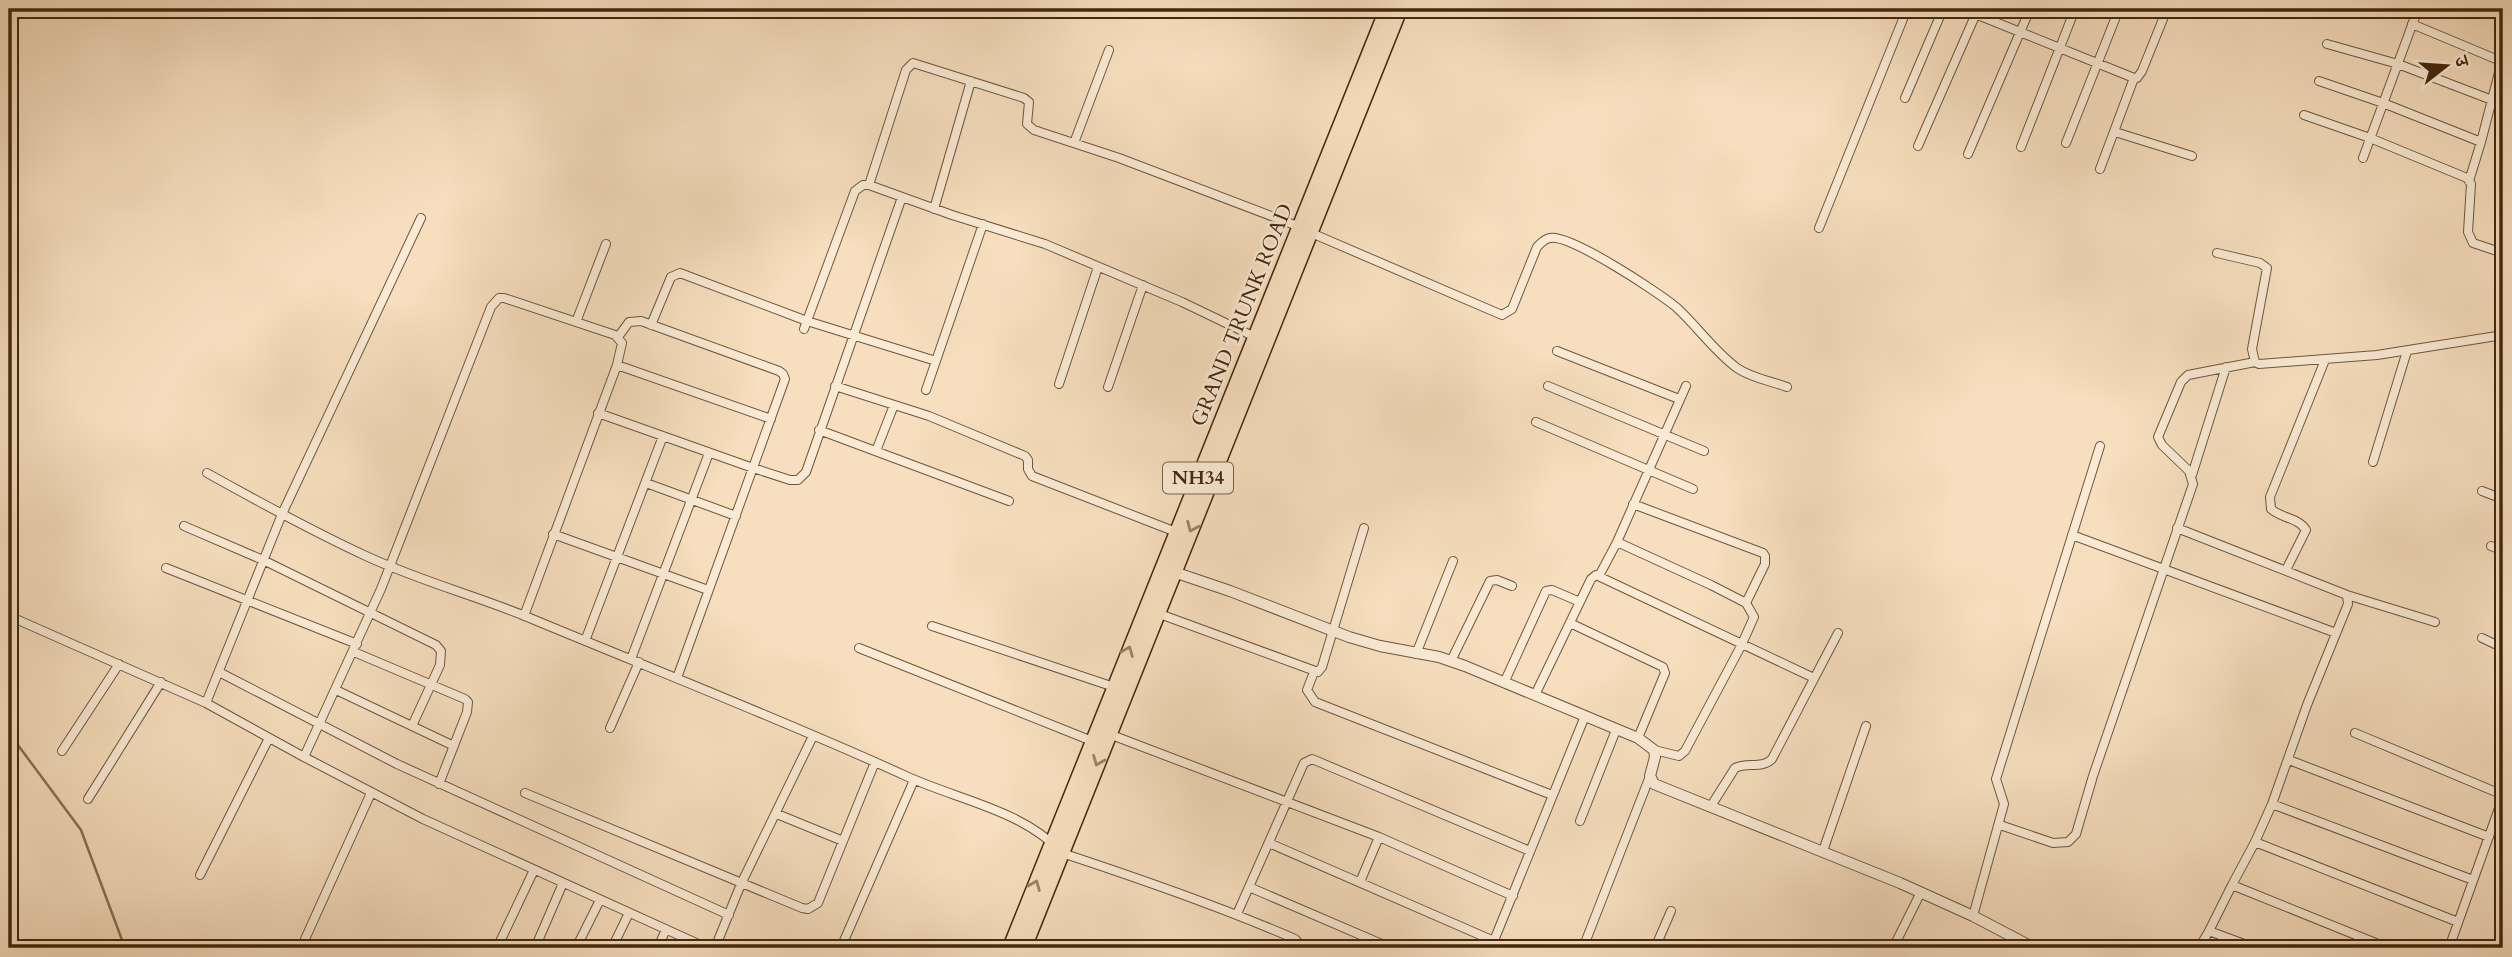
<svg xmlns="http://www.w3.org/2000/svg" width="2512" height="957" font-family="Cardo,'Noto Serif Devanagari',serif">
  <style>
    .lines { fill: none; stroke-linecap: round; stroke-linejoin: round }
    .stream { stroke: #8a7052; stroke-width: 2.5 }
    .minor-casing { stroke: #705638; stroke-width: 10 }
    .tertiary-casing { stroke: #705638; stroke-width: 12 }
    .trunk-casing { stroke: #43280c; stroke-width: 17 }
    .minor { stroke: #f9ead5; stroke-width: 8 }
    .tertiary { stroke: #f9ead5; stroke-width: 10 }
    .trunk { stroke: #f6debe; stroke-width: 14 }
    .oneway { stroke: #9c8365 }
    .labels { text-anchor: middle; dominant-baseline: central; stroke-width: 5; stroke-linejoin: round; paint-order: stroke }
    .shield { fill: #f9ead5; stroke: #7a6248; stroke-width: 2 }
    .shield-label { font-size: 19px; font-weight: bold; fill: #43280c }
    .street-label { font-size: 21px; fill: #43280c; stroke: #f9ead5 }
  </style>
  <rect width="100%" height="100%" fill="#f6debe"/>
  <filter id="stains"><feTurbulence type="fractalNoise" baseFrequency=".00286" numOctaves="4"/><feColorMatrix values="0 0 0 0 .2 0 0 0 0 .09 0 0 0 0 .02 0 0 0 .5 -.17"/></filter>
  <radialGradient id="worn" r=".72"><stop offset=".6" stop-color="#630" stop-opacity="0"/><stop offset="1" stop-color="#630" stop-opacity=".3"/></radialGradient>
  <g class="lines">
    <!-- stream -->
    <path class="stream" d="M 9,733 L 81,830 L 125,948"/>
    <!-- minor casing -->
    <g class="minor-casing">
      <path id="minor" d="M 1963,9 L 2134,78 L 2137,78 L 2142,71 L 2167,9
        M 2492,9 L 2503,13
        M 2412,24 L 2503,62
        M 2327,44 L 2398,64 L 2492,100
        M 2319,81 L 2383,103 L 2481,142 L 2502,61
        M 1905,98 L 1943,9
        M 2304,115 L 2370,138 L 2467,178 L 2471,184 L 2468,232 L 2473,243 L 2503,253
        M 2115,132 L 2192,156
        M 1074,143 L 1109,50
        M 2066,143 L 2119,9
        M 1918,146 L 1978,9
        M 2021,147 L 2075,9
        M 1968,154 L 2030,9
        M 2363,158 L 2418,9
        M 2100,169 L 2134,78
        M 2469,181 L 2481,142
        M 869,185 L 906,70 L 913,63 L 1024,98 L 1029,102 L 1027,124 L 1034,130 L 1119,158 L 1300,227
        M 934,209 L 971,81
        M 1819,228 L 1907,9
        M 1309,232 L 1502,315 L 1512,309 L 1537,247 C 1541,243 1544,239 1550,238 C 1570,234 1658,292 1676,307 C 1697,326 1714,351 1737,368 C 1751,378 1771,381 1787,387
        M 2217,253 L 2260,263 L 2267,268 L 2252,349 L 2255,362 L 2259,364 L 2377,355 L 2503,335
        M 576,322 L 606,244
        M 651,325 L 671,277 L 680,273 L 807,321 L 936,361
        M 804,329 L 855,191 L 863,185 L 869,185 L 952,215 L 1045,244 L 1182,302 L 1257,338
        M 618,337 L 629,322 L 641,321 L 779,371 L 783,374 L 785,379 L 677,678
        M 1557,351 L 1679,399
        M 617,365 L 771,419
        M 1059,384 L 1098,267
        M 835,386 L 929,416 L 1025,456 L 1028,460 L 1028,469 L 1032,476 L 1176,532
        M 1548,386 L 1704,451
        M 1108,387 L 1143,285
        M 926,390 L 983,224
        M 598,413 L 753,468 L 790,480 L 798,480 L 806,472 L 902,197
        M 1536,422 L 1693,489
        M 819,430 L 1009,501
        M 876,451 L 894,405
        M 2373,462 L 2407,351
        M 207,473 C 259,502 312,531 366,556 C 418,580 473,595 525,616 C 652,669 781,719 906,776 C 958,800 1023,810 1062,853 C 1141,879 1219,906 1295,939 L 1298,942 L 1297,948
        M 2192,475 L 2226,367
        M 646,483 L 736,516
        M 2482,491 L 2503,499
        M 1633,504 L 1763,553 L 1765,556 L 1765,564 L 1746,603
        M 184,526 L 263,560 L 436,645 L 441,651 L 440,665 L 412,726
        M 2177,528 L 2347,595 L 2348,604 L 2307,705 L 2272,804
        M 553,534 L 708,590
        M 2072,535 L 2336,633
        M 1617,542 L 1711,585 L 1746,603 L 1754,617 L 1741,646 L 1685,751 L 1679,756 L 1654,750
        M 2491,546 L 2503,551
        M 166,568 L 357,644
        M 2286,570 L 2306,530 C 2299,518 2281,518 2271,509 L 2270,497 L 2325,360
        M 1599,576 L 1617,542 L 1686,386
        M 2347,595 L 2435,622
        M 1157,613 L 1318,672 L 1322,667 L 1364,528
        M 9,616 L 206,703 L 304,757 L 423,819 L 705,947 L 713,947 L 717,943 L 741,884 L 813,736
        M 1570,623 L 1663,667 L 1665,673 L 1638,738
        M 932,626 L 1114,687
        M 2482,638 L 2503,648
        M 585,641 L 663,436
        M 859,648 L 1092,741
        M 354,652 L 465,699 L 468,702 L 467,712 L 439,784
        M 1416,654 L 1453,561
        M 631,659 L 709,453
        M 1451,661 L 1490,581 L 1497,580 L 1512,586
        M 219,672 L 397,764 L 729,915
        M 1314,672 L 1307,690 L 1315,702 L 1552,795
        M 1504,683 L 1546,591 L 1552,590 L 1580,602
        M 336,690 L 454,746
        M 1535,695 L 1591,579 L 1596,575 L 1814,678
        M 206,703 L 282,514 L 421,218
        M 610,728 L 639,662
        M 2355,733 L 2503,795
        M 1109,734 L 1379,837 L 1513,896
        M 62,751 L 119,664
        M 304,757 L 381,589 L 491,307 L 499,298 L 504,298 L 615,335 L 622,343 L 617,365 L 524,616
        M 2289,760 L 2489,837
        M 525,793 L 802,908 L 808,909 L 818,903 L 875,762
        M 88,799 L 161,682
        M 1711,806 L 1735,768 C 1747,762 1762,769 1772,759 L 1838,633
        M 777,814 L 843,841
        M 1580,821 L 1616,730
        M 2000,825 L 2053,843 L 2068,842 L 2076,834 L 2093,776 L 2193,484 L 2189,471 L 2162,445 L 2158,437 L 2181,382 L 2188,375 L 2255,362
        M 2255,842 L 2232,885 L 2388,948
        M 1269,843 L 1494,941
        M 1823,851 L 1866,726
        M 200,875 L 269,738
        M 1360,882 L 1379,837
        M 2232,885 L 2209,931 L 2255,948
        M 1249,887 L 1391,948
        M 1237,914 L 1304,763 L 1312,759 L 1530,851
        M 1973,916 L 2004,804 L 1996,779 L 2100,446
        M 2458,922 L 2255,842 L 2272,804 L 2473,880
        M 843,943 L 914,780
        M 301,948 L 371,793
        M 497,948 L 534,870
        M 535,948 L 563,883
        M 576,948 L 600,900
        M 612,948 L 629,913
        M 658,948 L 666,929
        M 1491,948 L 1585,716
        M 1583,948 L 1650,776
        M 1655,948 L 1671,911
        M 1893,948 L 1921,892
        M 2007,948 L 2011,938
        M 2199,948 L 2209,931
        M 2449,948 L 2503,797"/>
    </g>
    <!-- tertiary casing -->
    <g class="tertiary-casing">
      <path id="tertiary" d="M 1168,570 L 1230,591 L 1349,637 L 1380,646 L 1439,657 L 1465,666 L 1638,738 L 1654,750 L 1655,757 L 1650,776 L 1654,784 L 1900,883 L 1973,916 L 2034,948"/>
    </g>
    <!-- trunk casing -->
    <g class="trunk-casing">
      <path id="trunk" d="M 1010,948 L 1387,9
        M 1024,948 L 1400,9"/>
    </g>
    <!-- minor -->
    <use href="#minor" class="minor"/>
    <!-- tertiary -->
    <use href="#tertiary" class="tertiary"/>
    <!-- trunk -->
    <use href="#trunk" class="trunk"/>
  </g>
  <!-- one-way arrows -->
  <defs><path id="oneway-chevron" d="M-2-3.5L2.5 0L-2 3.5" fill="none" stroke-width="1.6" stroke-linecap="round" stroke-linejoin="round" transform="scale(1.75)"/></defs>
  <g class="oneway">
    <use href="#oneway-chevron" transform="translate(1192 527) rotate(113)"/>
    <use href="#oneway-chevron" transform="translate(1128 651) rotate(-68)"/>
    <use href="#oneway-chevron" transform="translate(1098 761) rotate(112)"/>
    <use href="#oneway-chevron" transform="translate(1035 885) rotate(-68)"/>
  </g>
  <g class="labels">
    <!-- shield labels -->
    <rect class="shield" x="1163" y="462.5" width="70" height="31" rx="5"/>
    <g class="shield-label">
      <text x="1198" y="478">NH34</text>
    </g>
    <!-- street labels -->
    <g class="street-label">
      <text transform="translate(1242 315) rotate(-68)">GRAND TRUNK ROAD</text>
    </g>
  </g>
  <!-- margin -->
  <rect width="2512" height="957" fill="none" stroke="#f6debe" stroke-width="35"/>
  <rect x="10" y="10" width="2491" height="936" fill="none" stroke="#43280c" stroke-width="3.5"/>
  <rect x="18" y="18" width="2477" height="922" fill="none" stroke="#43280c" stroke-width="2"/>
  <!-- north arrow -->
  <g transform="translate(2446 66) rotate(73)" stroke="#f9ead5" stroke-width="5" paint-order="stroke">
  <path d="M0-5L12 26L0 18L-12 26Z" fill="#43280c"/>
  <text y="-10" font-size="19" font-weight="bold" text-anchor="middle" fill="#43280c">उ</text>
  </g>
  <rect width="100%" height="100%" filter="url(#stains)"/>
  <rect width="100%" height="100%" fill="url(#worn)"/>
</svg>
